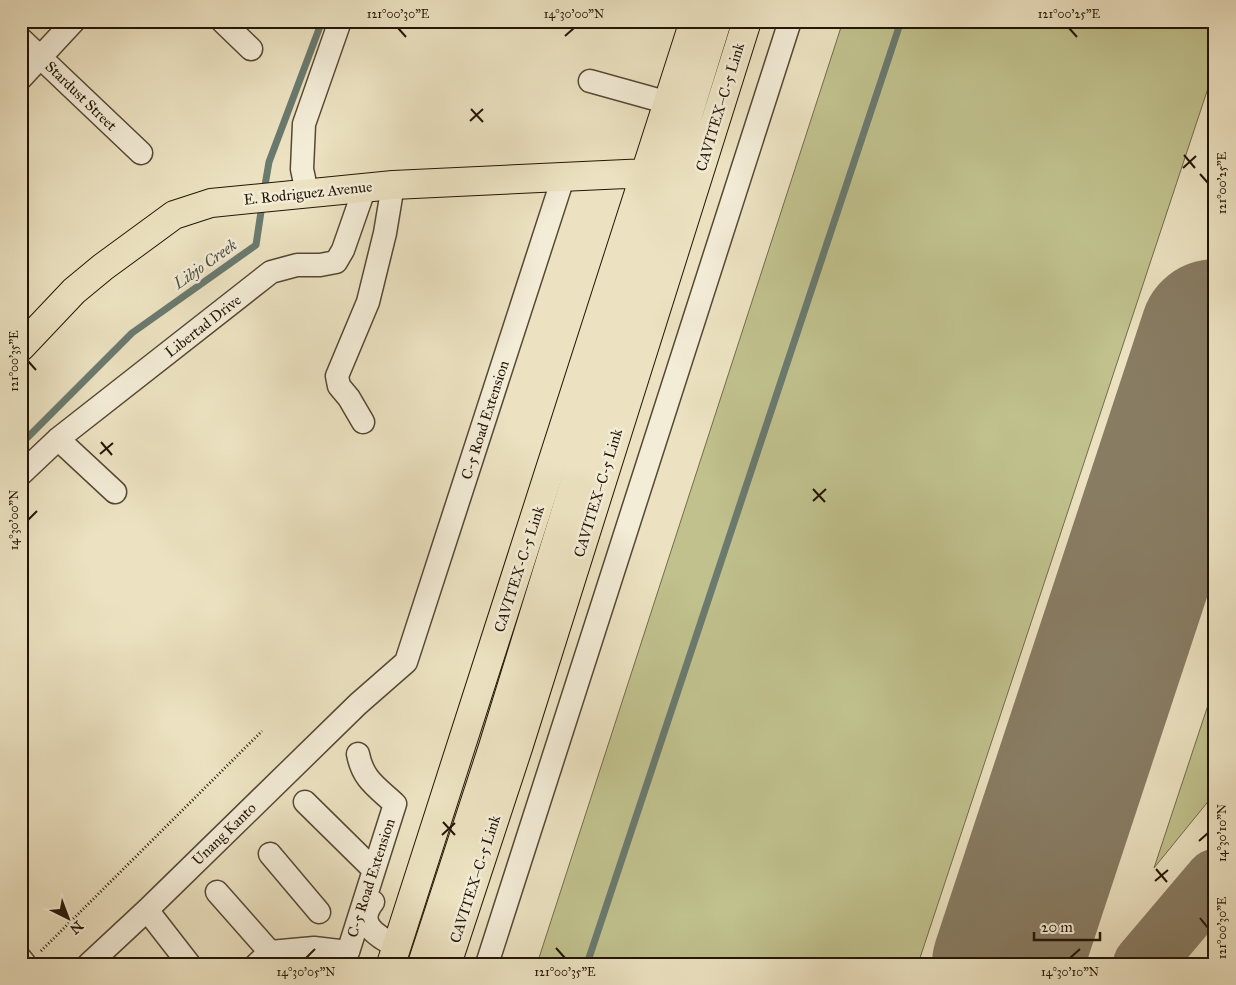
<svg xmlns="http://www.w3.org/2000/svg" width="1236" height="985" font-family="'IM FELL Great Primer',serif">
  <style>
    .green { fill: #c0c18d; stroke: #726b49 }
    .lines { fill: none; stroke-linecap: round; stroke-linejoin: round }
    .stream { stroke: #6a7a6f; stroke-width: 7 }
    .taxiway { stroke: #887c63; stroke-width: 60 }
    .runway { stroke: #887c63; stroke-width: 150 }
    .minor-casing { stroke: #554834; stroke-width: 25 }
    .major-casing { stroke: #231505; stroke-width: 30 }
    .highway-casing { stroke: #231505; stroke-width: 30 }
    .path { stroke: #231505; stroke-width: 3; stroke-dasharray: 1 2.5; stroke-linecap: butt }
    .minor { stroke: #f3ecd7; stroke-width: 22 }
    .major { stroke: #ece2c1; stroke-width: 28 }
    .highway { stroke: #ece2c1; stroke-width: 28 }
    .ticks { fill: none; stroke: #231505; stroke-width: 2 }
    .labels { text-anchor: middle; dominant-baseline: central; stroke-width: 5; stroke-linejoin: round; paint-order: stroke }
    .street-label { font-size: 15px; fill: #231505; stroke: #f3ecd7 }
    .water-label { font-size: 16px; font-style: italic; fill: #4c5043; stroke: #f3ecd7 }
    .neatline { fill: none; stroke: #231505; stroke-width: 2 }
    .ticks-label { font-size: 12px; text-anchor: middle; fill: #231505 }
  </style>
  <rect width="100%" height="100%" fill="#ece2c1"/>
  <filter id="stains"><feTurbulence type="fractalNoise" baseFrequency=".004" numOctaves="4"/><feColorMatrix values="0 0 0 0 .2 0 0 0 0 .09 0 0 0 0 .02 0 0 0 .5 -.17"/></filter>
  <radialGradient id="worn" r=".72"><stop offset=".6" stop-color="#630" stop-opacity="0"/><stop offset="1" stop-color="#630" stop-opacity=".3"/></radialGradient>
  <!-- green -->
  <path class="green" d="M 843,21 L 1215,21 L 1215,67 L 918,964 L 537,964 Z
    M 1215,684 L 1215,793 L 1154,868 Z"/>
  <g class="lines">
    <!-- stream -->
    <path class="stream" d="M 264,191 L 269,162 L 322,21
      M 21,444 L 132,333 L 256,245 L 262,205
      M 587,964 L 901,21"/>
    <!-- taxiway -->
    <path class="taxiway" d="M 1143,964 L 1215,879"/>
    <!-- runway -->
    <path class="runway" d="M 1007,964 L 1215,334"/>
    <!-- minor casing -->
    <g class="minor-casing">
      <path id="minor" d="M 222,21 L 251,49
        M 21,39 L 141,153
        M 21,78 L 74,21
        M 590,81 L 669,103
        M 307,193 L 302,169 L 304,124 L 340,21
        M 363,422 L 349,398 L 339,386 L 337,376 L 368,302 L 385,233 L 393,185
        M 58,439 L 115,492
        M 21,474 L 58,439 L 271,272 L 297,265 L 320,265 L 336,262 L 343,250 L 365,187
        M 305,802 L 374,870
        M 270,854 L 319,912
        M 217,892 L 270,952
        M 373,902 C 355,925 378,936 397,947
        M 147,910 L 189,964
        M 21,959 L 25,964
        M 89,964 L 147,910 L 358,704 L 406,662 L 563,178
        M 257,964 L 270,952 L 314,948 L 348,952 L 395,804 C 377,787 363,780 358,754
        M 487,964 L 790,21"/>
    </g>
    <!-- major casing -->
    <g class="major-casing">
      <path id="major" d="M 21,347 L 74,291 L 103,267 L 174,215 L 211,203 L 393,185 L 647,173
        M 391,964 L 694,21"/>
    </g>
    <!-- highway casing -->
    <g class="highway-casing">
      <path id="highway" d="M 422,964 L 492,750 L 717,21
        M 447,964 L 519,745 L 747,21"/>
    </g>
    <!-- path -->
    <path class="path" d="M 41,951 L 262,731"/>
    <!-- minor -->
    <use href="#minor" class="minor"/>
    <!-- major -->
    <use href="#major" class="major"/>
    <!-- highway -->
    <use href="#highway" class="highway"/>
  </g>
  <!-- ticks -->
  <path class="ticks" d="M 398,28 L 406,37M 1069,28 L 1077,37M 565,36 L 574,28M 471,109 L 483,122M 470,121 L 483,109M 1184,155 L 1195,168M 1183,168 L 1196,156M 1200,174 L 1208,183M 28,361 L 36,370M 101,442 L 112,455M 100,454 L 113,443M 813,489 L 825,502M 813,501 L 826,489M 28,520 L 37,511M 443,822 L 455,835M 442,835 L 455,823M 1199,841 L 1208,833M 1156,869 L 1167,882M 1155,881 L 1168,870M 1200,918 L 1208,928M 556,948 L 565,958M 306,958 L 315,949M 1070,958 L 1080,949"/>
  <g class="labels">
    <!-- street labels -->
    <g class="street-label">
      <text transform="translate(81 96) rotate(44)">Stardust Street</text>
      <text transform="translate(720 107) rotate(-73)">CAVITEX–C-5 Link</text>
      <text transform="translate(308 193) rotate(-6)">E. Rodriguez Avenue</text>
      <text transform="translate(203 326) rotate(-38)">Libertad Drive</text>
      <text transform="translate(485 420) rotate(-72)">C-5 Road Extension</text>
      <text transform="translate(598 493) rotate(-73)">CAVITEX–C-5 Link</text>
      <text transform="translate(519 569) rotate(-72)">CAVITEX-C-5 Link</text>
      <text transform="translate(224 834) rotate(-44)">Unang Kanto</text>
      <text transform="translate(371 878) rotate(-72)">C-5 Road Extension</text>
      <text transform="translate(475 879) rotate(-72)">CAVITEX–C-5 Link</text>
    </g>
    <!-- water labels -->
    <g class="water-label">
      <text transform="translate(205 264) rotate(-35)">Libjo Creek</text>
    </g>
  </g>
  <!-- margin -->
  <rect width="1236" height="985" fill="none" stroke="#ece2c1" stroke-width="55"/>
  <!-- north arrow -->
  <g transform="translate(68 918) rotate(138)" stroke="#f3ecd7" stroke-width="4" paint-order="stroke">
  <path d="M0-4L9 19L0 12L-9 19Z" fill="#231505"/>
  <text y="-8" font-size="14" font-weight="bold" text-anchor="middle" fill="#231505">N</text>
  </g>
  <!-- scale -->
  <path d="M1034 932v8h66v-8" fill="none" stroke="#231505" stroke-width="2.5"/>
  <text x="1041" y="932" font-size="15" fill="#231505" stroke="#f3ecd7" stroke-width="4" paint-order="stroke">20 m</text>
  <rect x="28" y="28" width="1180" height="930" class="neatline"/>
  <g class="ticks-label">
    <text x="398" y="18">121°00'30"E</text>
    <text x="574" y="18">14°30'00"N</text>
    <text x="1069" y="18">121°00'25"E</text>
    <text transform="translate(1222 183) rotate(-90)" y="4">121°00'25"E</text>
    <text transform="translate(14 361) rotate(-90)" y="4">121°00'35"E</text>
    <text transform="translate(14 520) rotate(-90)" y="4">14°30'00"N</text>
    <text transform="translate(1222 833) rotate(-90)" y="4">14°30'10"N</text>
    <text transform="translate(1222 928) rotate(-90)" y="4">121°00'30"E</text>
    <text x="306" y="976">14°30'05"N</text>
    <text x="565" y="976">121°00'35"E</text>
    <text x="1070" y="976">14°30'10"N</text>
  </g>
  <rect width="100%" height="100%" filter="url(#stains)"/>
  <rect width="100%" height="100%" fill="url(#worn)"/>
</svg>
